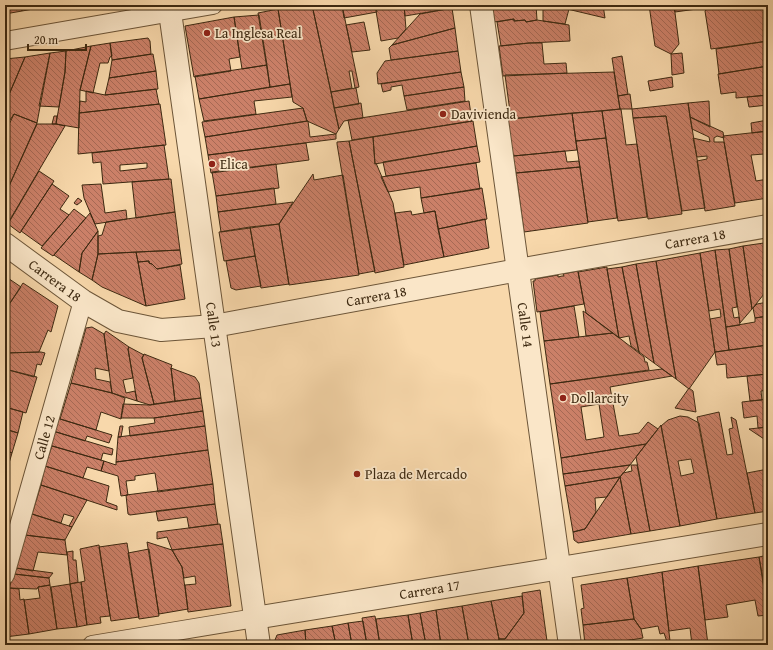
<svg xmlns="http://www.w3.org/2000/svg" width="773" height="650" font-family="'Gentium Book Plus',serif">
  <style>
    .building { fill: url(#building-back-hatch); stroke: #3d2911; fill-rule: evenodd }
    .lines { fill: none; stroke-linecap: round; stroke-linejoin: round }
    .minor-casing { stroke: #6c5538; stroke-width: 20 }
    .tertiary-casing { stroke: #6c5538; stroke-width: 24 }
    .minor { stroke: #fae6c8; stroke-width: 18 }
    .tertiary { stroke: #fae6c8; stroke-width: 22 }
    .poi-dot { fill: #8f2418; stroke: #fae6c8; stroke-width: 1.5 }
    .labels { text-anchor: middle; dominant-baseline: central; stroke-width: 3.5; stroke-linejoin: round; paint-order: stroke }
    .poi-label { font-size: 14px; fill: #3d2911; stroke: #fae6c8; text-anchor: start }
    .street-label { font-size: 14px; fill: #3d2911; stroke: #fae6c8 }
  </style>
  <defs>
    <pattern id="building-back-hatch" width="6" height="6" patternUnits="userSpaceOnUse"><rect width="6" height="6" fill="#cb8068"/><path d="M-1 5l2 2M0 0l6 6M5-1l2 2" fill="none" stroke="#a66954"/></pattern>
  </defs>
  <rect width="100%" height="100%" fill="#f8d8ab"/>
  <filter id="stains"><feTurbulence type="fractalNoise" baseFrequency=".005" numOctaves="4"/><feColorMatrix values="0 0 0 0 .2 0 0 0 0 .09 0 0 0 0 .02 0 0 0 .5 -.17"/></filter>
  <radialGradient id="worn" r=".72"><stop offset=".6" stop-color="#630" stop-opacity="0"/><stop offset="1" stop-color="#630" stop-opacity=".3"/></radialGradient>
  <!-- building -->
  <path class="building" d="M 5,5 L 21,5 L 22,11 L 5,14 Z
    M 21,5 L 39,5 L 39,8 L 22,11 Z
    M 39,5 L 61,5 L 39,8 Z
    M 301,5 L 301,6 L 312,5 L 339,129 L 336,134 L 307,121 L 303,108 L 293,102 L 278,9 Z
    M 312,5 L 342,5 L 359,87 L 355,88 L 352,71 L 349,71 L 352,88 L 331,92 Z
    M 342,5 L 375,5 L 377,12 L 344,18 Z
    M 375,5 L 404,5 L 406,29 L 398,38 L 381,41 Z
    M 404,5 L 453,5 L 453,8 L 405,16 Z
    M 510,5 L 536,5 L 537,20 L 526,22 L 525,20 L 514,21 L 514,19 L 494,22 L 493,7 Z
    M 543,5 L 550,5 L 569,9 L 565,24 L 543,21 Z
    M 562,5 L 603,5 L 605,18 L 563,8 Z
    M 649,5 L 674,5 L 679,44 L 671,54 L 655,46 Z
    M 674,5 L 703,5 L 704,8 L 675,12 Z
    M 710,5 L 768,5 L 768,41 L 711,49 L 705,11 Z
    M 452,8 L 455,28 L 392,45 L 420,14 Z
    M 278,9 L 290,84 L 270,87 L 258,13 Z
    M 259,15 L 267,65 L 242,69 L 234,17 Z
    M 234,17 L 240,57 L 229,59 L 231,71 L 194,77 L 185,26 Z
    M 514,19 L 514,21 L 525,20 L 526,22 L 537,20 L 569,25 L 570,41 L 529,43 L 501,46 L 497,22 Z
    M 364,22 L 370,50 L 352,52 L 346,25 Z
    M 455,28 L 458,51 L 391,60 L 389,48 L 392,45 Z
    M 148,38 L 150,41 L 151,54 L 112,60 L 110,43 Z
    M 768,41 L 768,66 L 719,74 L 716,49 Z
    M 110,43 L 112,56 L 110,57 L 108,63 L 100,63 L 93,93 L 80,90 L 91,46 Z
    M 529,43 L 542,43 L 544,64 L 566,63 L 567,73 L 503,76 L 499,46 Z
    M 91,46 L 80,90 L 79,128 L 56,124 L 65,72 L 66,51 Z
    M 66,51 L 65,72 L 59,107 L 39,106 L 50,53 Z
    M 458,51 L 461,72 L 378,84 L 377,73 L 385,61 Z
    M 50,53 L 37,123 L 14,114 L 10,120 L 5,116 L 5,104 L 25,57 Z
    M 682,53 L 684,73 L 672,75 L 671,54 Z
    M 153,54 L 156,71 L 109,78 L 112,60 Z
    M 622,56 L 628,94 L 618,96 L 612,58 Z
    M 25,57 L 5,104 L 5,59 Z
    M 267,65 L 270,87 L 199,99 L 195,76 Z
    M 768,66 L 768,95 L 736,98 L 736,92 L 721,94 L 718,74 Z
    M 156,71 L 158,89 L 105,95 L 109,78 Z
    M 461,72 L 464,87 L 404,96 L 402,85 L 391,87 L 391,90 L 383,92 L 381,84 Z
    M 614,72 L 620,109 L 511,119 L 505,75 Z
    M 672,77 L 673,87 L 650,91 L 648,81 Z
    M 290,84 L 292,97 L 254,101 L 256,114 L 204,121 L 199,99 Z
    M 464,87 L 465,101 L 407,110 L 404,96 Z
    M 356,88 L 359,104 L 334,108 L 331,92 Z
    M 156,89 L 159,104 L 79,113 L 80,101 L 86,102 L 86,91 L 105,95 Z
    M 630,94 L 632,109 L 620,109 L 618,96 Z
    M 768,95 L 768,105 L 749,107 L 747,97 Z
    M 469,101 L 472,121 L 352,140 L 348,120 Z
    M 709,101 L 710,127 L 690,117 L 688,103 Z
    M 361,103 L 363,118 L 344,121 L 339,129 L 334,108 Z
    M 688,103 L 705,208 L 682,211 L 666,116 L 633,118 L 632,109 Z
    M 160,104 L 166,145 L 78,154 L 79,113 Z
    M 303,108 L 307,121 L 205,137 L 202,122 Z
    M 621,109 L 626,145 L 637,144 L 647,217 L 618,221 L 602,111 Z
    M 602,111 L 606,138 L 576,141 L 572,113 Z
    M 572,113 L 577,150 L 513,156 L 508,119 Z
    M 14,114 L 37,123 L 5,195 L 5,133 Z
    M 54,116 L 57,116 L 56,124 L 52,124 Z
    M 666,116 L 682,214 L 648,219 L 633,118 Z
    M 690,117 L 723,132 L 724,138 L 717,136 L 714,138 L 714,142 L 724,142 L 735,206 L 705,211 L 697,161 L 707,159 L 707,156 L 697,157 L 693,138 L 710,142 L 709,137 L 692,129 Z
    M 768,120 L 768,131 L 752,133 L 751,123 Z
    M 308,121 L 310,137 L 336,134 L 336,139 L 208,155 L 205,137 Z
    M 473,121 L 477,146 L 375,164 L 373,137 Z
    M 37,124 L 56,124 L 65,126 L 8,223 L 5,221 L 5,195 Z
    M 768,131 L 768,160 L 765,160 L 764,154 L 751,155 L 756,181 L 768,179 L 768,198 L 735,203 L 723,136 Z
    M 373,137 L 375,164 L 376,163 L 393,203 L 404,267 L 375,273 L 349,141 Z
    M 606,138 L 617,218 L 588,222 L 576,141 Z
    M 349,141 L 375,271 L 359,274 L 337,144 L 337,142 Z
    M 306,143 L 309,160 L 211,173 L 208,155 Z
    M 164,145 L 169,179 L 103,184 L 101,162 L 93,163 L 92,153 ZM 147,163 L 147,168 L 120,171 L 120,165 Z
    M 477,146 L 480,162 L 386,176 L 383,162 Z
    M 565,151 L 567,162 L 579,161 L 580,167 L 516,173 L 513,156 Z
    M 476,163 L 480,189 L 421,198 L 420,187 L 388,192 L 381,177 Z
    M 276,164 L 279,188 L 216,196 L 212,172 Z
    M 580,167 L 588,223 L 524,232 L 516,173 Z
    M 39,171 L 54,181 L 20,233 L 8,224 Z
    M 313,174 L 314,180 L 343,175 L 359,275 L 289,285 L 279,224 Z
    M 171,179 L 175,212 L 136,218 L 132,182 Z
    M 52,184 L 69,196 L 60,209 L 69,215 L 42,246 L 21,231 Z
    M 101,184 L 105,213 L 126,210 L 127,219 L 95,224 L 84,198 L 82,185 Z
    M 274,188 L 276,204 L 218,212 L 216,196 Z
    M 482,188 L 487,219 L 438,229 L 435,211 L 424,213 L 421,198 Z
    M 78,198 L 82,201 L 77,205 L 74,203 Z
    M 293,202 L 279,224 L 221,232 L 218,212 Z
    M 74,209 L 86,218 L 53,256 L 41,248 Z
    M 411,211 L 412,215 L 435,211 L 444,257 L 404,265 L 395,213 Z
    M 175,212 L 180,250 L 98,254 L 98,236 L 102,235 L 106,222 Z
    M 90,213 L 98,231 L 82,253 L 79,272 L 54,255 Z
    M 485,219 L 489,248 L 444,257 L 438,229 Z
    M 279,224 L 289,284 L 261,288 L 250,227 Z
    M 250,227 L 255,256 L 224,261 L 219,232 Z
    M 98,231 L 98,254 L 92,280 L 79,272 L 82,253 Z
    M 764,243 L 768,272 L 768,289 L 752,309 L 743,246 Z
    M 764,243 L 768,243 L 768,260 L 766,260 Z
    M 743,246 L 752,309 L 740,323 L 729,249 Z
    M 729,249 L 737,307 L 732,308 L 734,318 L 739,317 L 740,325 L 726,327 L 715,250 Z
    M 180,250 L 182,264 L 157,269 L 152,264 L 149,263 L 149,261 L 138,262 L 136,252 Z
    M 715,250 L 729,350 L 715,352 L 710,319 L 721,317 L 720,309 L 709,311 L 700,253 Z
    M 136,252 L 138,262 L 146,306 L 102,287 L 92,280 L 98,254 Z
    M 700,253 L 715,352 L 689,389 L 676,379 L 656,261 Z
    M 255,256 L 261,286 L 236,290 L 231,288 L 226,261 Z
    M 149,261 L 149,263 L 152,264 L 157,269 L 180,265 L 185,299 L 146,306 L 138,262 Z
    M 656,261 L 665,317 L 676,379 L 654,363 L 636,264 Z
    M 636,264 L 646,320 L 654,363 L 639,352 L 622,267 Z
    M 607,267 L 607,269 L 619,338 L 586,313 L 578,272 Z
    M 622,267 L 635,335 L 639,352 L 631,346 L 629,336 L 619,338 L 607,269 Z
    M 578,271 L 584,304 L 537,312 L 533,281 L 535,281 L 535,279 L 558,275 L 558,277 L 562,276 L 564,276 L 563,274 Z
    M 5,276 L 21,287 L 6,309 L 9,311 L 5,325 Z
    M 23,283 L 58,306 L 51,332 L 48,330 L 39,352 L 5,353 L 5,326 L 9,311 L 6,309 Z
    M 768,302 L 768,316 L 755,318 L 753,308 L 757,304 Z
    M 574,306 L 579,337 L 544,341 L 540,312 Z
    M 583,311 L 586,313 L 613,333 L 586,336 Z
    M 768,316 L 768,345 L 729,350 L 726,327 L 755,322 L 755,318 Z
    M 92,327 L 104,334 L 109,371 L 95,368 L 96,379 L 110,382 L 112,393 L 71,383 L 86,328 Z
    M 106,331 L 129,347 L 128,349 L 133,378 L 123,380 L 126,393 L 135,391 L 137,401 L 112,393 L 104,334 Z
    M 613,333 L 644,357 L 645,362 L 647,362 L 649,370 L 550,384 L 544,341 Z
    M 768,345 L 768,374 L 727,378 L 726,364 L 717,365 L 715,352 Z
    M 129,347 L 144,355 L 142,358 L 154,404 L 150,405 L 137,401 L 128,349 Z
    M 41,352 L 45,353 L 41,365 L 37,364 L 34,377 L 5,369 L 5,353 Z
    M 144,354 L 172,365 L 171,368 L 175,401 L 154,404 L 142,358 Z
    M 171,368 L 195,377 L 199,383 L 201,398 L 175,401 Z
    M 5,369 L 37,377 L 26,413 L 5,407 Z
    M 662,369 L 672,376 L 610,387 L 619,436 L 639,433 L 648,422 L 658,429 L 646,444 L 561,458 L 550,384 ZM 599,404 L 604,437 L 586,440 L 581,407 Z
    M 768,374 L 768,390 L 761,391 L 762,400 L 750,401 L 747,376 Z
    M 71,383 L 112,393 L 125,398 L 121,419 L 101,412 L 96,430 L 60,419 Z
    M 689,388 L 693,391 L 696,412 L 675,408 Z
    M 201,398 L 203,411 L 154,418 L 121,418 L 123,404 L 150,405 Z
    M 768,399 L 768,427 L 758,428 L 757,416 L 744,418 L 742,402 Z
    M 5,407 L 23,412 L 18,433 L 5,429 Z
    M 203,411 L 205,426 L 130,436 L 129,427 L 155,423 L 154,418 Z
    M 719,412 L 727,455 L 733,454 L 729,429 L 733,428 L 731,417 L 736,420 L 755,513 L 717,519 L 697,417 Z
    M 680,416 L 688,417 L 699,423 L 717,519 L 680,526 L 661,426 L 668,420 ZM 691,459 L 694,473 L 681,476 L 678,461 Z
    M 57,418 L 112,435 L 109,443 L 87,436 L 85,441 L 53,431 Z
    M 661,425 L 680,526 L 650,531 L 636,457 Z
    M 120,426 L 123,426 L 121,437 L 118,437 Z
    M 205,426 L 208,450 L 116,462 L 118,437 Z
    M 768,427 L 768,440 L 767,441 L 749,429 Z
    M 5,429 L 18,433 L 12,453 L 5,450 Z
    M 53,431 L 113,449 L 112,455 L 103,453 L 101,460 L 49,445 Z
    M 646,444 L 630,465 L 563,474 L 561,458 Z
    M 52,446 L 104,461 L 101,471 L 87,467 L 83,478 L 45,466 Z
    M 5,450 L 12,453 L 5,477 Z
    M 208,450 L 213,484 L 158,492 L 155,473 L 135,476 L 135,480 L 126,481 L 128,495 L 121,496 L 118,476 L 101,471 L 104,461 L 116,465 L 116,462 Z
    M 630,465 L 620,477 L 565,486 L 563,474 Z
    M 631,465 L 637,465 L 650,531 L 631,534 L 620,477 L 623,473 L 632,471 Z
    M 45,466 L 109,486 L 106,502 L 117,506 L 117,510 L 41,485 Z
    M 768,469 L 768,511 L 755,513 L 747,473 Z
    M 620,477 L 607,497 L 595,498 L 596,512 L 585,529 L 573,532 L 565,486 Z
    M 620,477 L 631,534 L 578,543 L 574,540 L 573,532 L 585,529 Z
    M 213,484 L 215,504 L 130,515 L 128,514 L 126,495 Z
    M 41,485 L 87,500 L 72,527 L 69,526 L 74,517 L 64,514 L 61,523 L 32,514 Z
    M 215,504 L 218,524 L 189,528 L 187,517 L 158,521 L 156,511 Z
    M 32,514 L 69,526 L 72,527 L 65,540 L 25,535 Z
    M 220,524 L 223,544 L 172,550 L 167,537 L 157,539 L 157,532 Z
    M 25,535 L 65,540 L 67,555 L 38,552 L 33,571 L 16,568 Z
    M 147,542 L 172,550 L 182,567 L 188,609 L 159,614 Z
    M 127,543 L 139,617 L 111,621 L 99,547 Z
    M 223,544 L 231,606 L 188,612 L 185,585 L 196,584 L 195,576 L 184,578 L 182,567 L 172,550 Z
    M 99,545 L 110,616 L 100,617 L 101,623 L 87,625 L 81,582 L 85,581 L 80,549 Z
    M 149,549 L 159,616 L 139,619 L 128,553 Z
    M 73,551 L 73,560 L 76,560 L 78,582 L 70,584 L 67,552 Z
    M 768,555 L 768,578 L 763,579 L 759,557 Z
    M 759,557 L 768,615 L 758,616 L 755,600 L 726,605 L 728,617 L 705,620 L 698,566 Z
    M 698,566 L 702,595 L 708,645 L 692,645 L 690,628 L 669,631 L 664,590 L 662,572 Z
    M 16,568 L 53,573 L 49,578 L 14,574 Z
    M 662,572 L 670,641 L 667,642 L 664,633 L 660,634 L 658,626 L 641,629 L 634,619 L 627,578 Z
    M 14,574 L 49,578 L 50,585 L 38,587 L 37,589 L 9,588 Z
    M 627,578 L 634,619 L 583,625 L 581,609 L 584,608 L 581,585 Z
    M 81,582 L 87,625 L 77,627 L 70,584 Z
    M 70,584 L 77,627 L 57,629 L 51,587 Z
    M 50,585 L 57,629 L 29,634 L 24,600 L 40,598 L 38,587 Z
    M 9,588 L 19,589 L 20,600 L 24,599 L 29,634 L 5,637 L 5,606 Z
    M 540,590 L 547,641 L 512,645 L 501,645 L 499,639 L 505,639 L 524,613 L 522,593 Z
    M 522,596 L 524,613 L 505,639 L 499,639 L 491,601 Z
    M 491,601 L 499,639 L 495,645 L 469,645 L 462,606 Z
    M 462,606 L 469,645 L 441,645 L 436,610 Z
    M 436,610 L 441,645 L 426,645 L 420,613 Z
    M 420,613 L 426,645 L 413,645 L 408,615 Z
    M 408,615 L 413,645 L 380,645 L 376,619 Z
    M 375,616 L 380,645 L 367,645 L 362,618 Z
    M 634,619 L 641,629 L 643,638 L 598,645 L 585,645 L 583,625 Z
    M 363,621 L 367,645 L 352,645 L 348,623 Z
    M 348,623 L 352,645 L 336,645 L 332,626 Z
    M 332,626 L 336,645 L 306,645 L 305,630 Z
    M 305,630 L 306,645 L 276,645 L 275,640 L 277,635 Z
    M 631,640 L 632,645 L 598,645 Z
    M 547,641 L 547,645 L 512,645 L 544,641 Z"/>
  <g class="lines">
    <!-- minor casing -->
    <g class="minor-casing">
      <g id="minor">
        <path d="M 5,41 L 213,5"/>
        <path id="s1" d="M 5,575 L 83,301"/>
        <path d="M 92,645 L 255,618"/>
      </g>
    </g>
    <!-- tertiary casing -->
    <g class="tertiary-casing">
      <g id="tertiary">
        <path id="s2" d="M 169,5 L 259,645"/>
        <path id="s3" d="M 481,5 L 570,645"/>
        <path id="s4" d="M 5,244 L 83,301 L 118,321 L 161,330 L 214,326 L 518,270 L 768,226"/>
        <path id="s5" d="M 255,618 L 768,534"/>
      </g>
    </g>
    <!-- minor -->
    <use href="#minor" class="minor"/>
    <!-- tertiary -->
    <use href="#tertiary" class="tertiary"/>
  </g>
  <!-- markers -->
  <g class="poi-dot">
    <circle cx="207" cy="33" r="4"/>
    <circle cx="443" cy="114" r="4"/>
    <circle cx="212" cy="164" r="4"/>
    <circle cx="563" cy="398" r="4"/>
    <circle cx="357" cy="474" r="4"/>
  </g>
  <g class="labels">
    <!-- poi labels -->
    <g class="poi-label">
      <text x="215" y="33">La Inglesa Real</text>
      <text x="451" y="114">Davivienda</text>
      <text x="220" y="164">Elica</text>
      <text x="571" y="398">Dollarcity</text>
      <text x="365" y="474">Plaza de Mercado</text>
    </g>
    <!-- street labels -->
    <g class="street-label">
      <text stroke="none"><textPath href="#s4" startOffset="723">Carrera 18</textPath></text>
      <text stroke="none"><textPath href="#s4" startOffset="62">Carrera 18</textPath></text>
      <text stroke="none"><textPath href="#s4" startOffset="399">Carrera 18</textPath></text>
      <text stroke="none"><textPath href="#s2" startOffset="323">Calle 13</textPath></text>
      <text stroke="none"><textPath href="#s3" startOffset="323">Calle 14</textPath></text>
      <text stroke="none"><textPath href="#s1" startOffset="143">Calle 12</textPath></text>
      <text stroke="none"><textPath href="#s5" startOffset="177">Carrera 17</textPath></text>
    </g>
  </g>
  <!-- margin -->
  <rect width="773" height="650" fill="none" stroke="#f8d8ab" stroke-width="20"/>
  <rect x="6" y="6" width="761" height="638" fill="none" stroke="#3d2911" stroke-width="2"/>
  <rect x="10" y="10" width="753" height="630" fill="none" stroke="#3d2911"/>
  <!-- scale -->
  <path d="M28 44v6h58v-6" fill="none" stroke="#3d2911" stroke-width="2"/>
  <text x="34" y="44" font-size="12" fill="#3d2911" stroke="#fae6c8" stroke-width="3" paint-order="stroke">20 m</text>
  <rect width="100%" height="100%" filter="url(#stains)"/>
  <rect width="100%" height="100%" fill="url(#worn)"/>
</svg>
